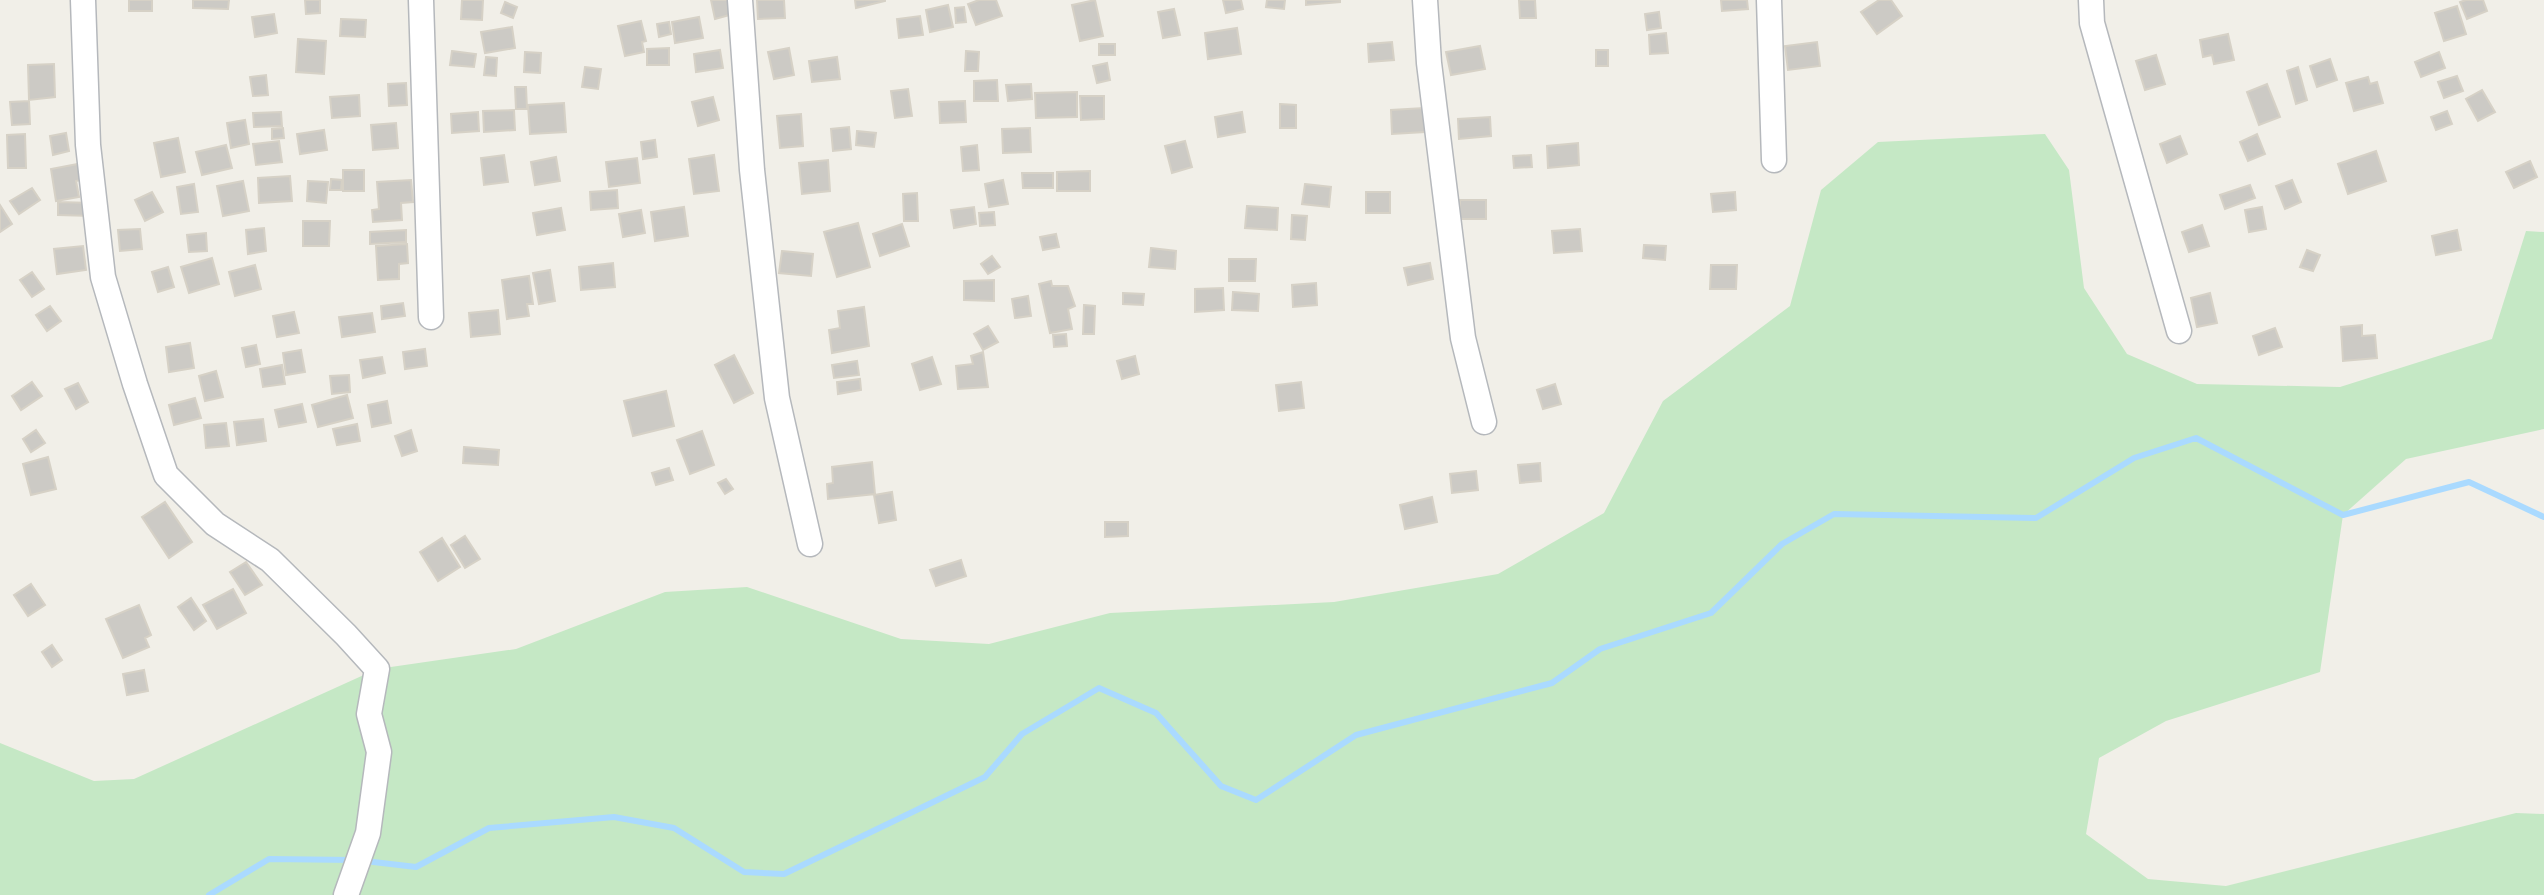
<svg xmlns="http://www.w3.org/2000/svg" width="2544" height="895" font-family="Overpass,sans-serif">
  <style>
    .green { fill: #c5e8c5 }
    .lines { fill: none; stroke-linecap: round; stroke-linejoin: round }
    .stream { stroke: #aadaff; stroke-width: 6 }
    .building { fill: #cccac5; stroke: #d6d1c6; stroke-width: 2 }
    .street-casing { stroke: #b5b8bc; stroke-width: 27 }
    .street { stroke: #fff; stroke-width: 24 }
  </style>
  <rect width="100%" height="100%" fill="#f1efe8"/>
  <!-- green -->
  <path class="green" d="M 2045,134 L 2069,170 L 2084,288 L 2127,354 L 2197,384 L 2340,387 L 2492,339 L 2526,231 L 2544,232 L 2544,429 L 2406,459 L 2343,515 L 2320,672 L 2166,721 L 2099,758 L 2086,834 L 2148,879 L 2226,886 L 2516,813 L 2544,814 L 2544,895 L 0,895 L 0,743 L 94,781 L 134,779 L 377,669 L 516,649 L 665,592 L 747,587 L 901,639 L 989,644 L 1110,613 L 1334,602 L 1498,574 L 1604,513 L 1663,401 L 1790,306 L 1821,190 L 1878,142 Z"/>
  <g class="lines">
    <!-- stream -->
    <path class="stream" d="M 365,861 L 416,867 L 489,828 L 614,817 L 674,828 L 744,872 L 784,874 L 985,777 L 1022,734 L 1099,688 L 1156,713 L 1221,786 L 1256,800 L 1356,735 L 1552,683 L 1600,649 L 1711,613 L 1782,544 L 1834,514 L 2036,518 L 2134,458 L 2196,438 L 2343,515 L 2469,482 L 2544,517
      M 209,895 L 269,859 L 353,860"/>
  </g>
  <!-- building -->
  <path class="building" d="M 129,0 L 152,0 L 152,11 L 129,11 Z
    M 193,0 L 229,0 L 228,9 L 193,8 Z
    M 305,0 L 320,0 L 320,13 L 306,14 Z
    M 462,0 L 483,0 L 482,20 L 461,19 Z
    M 711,0 L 729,0 L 733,14 L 715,19 Z
    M 757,0 L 784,0 L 785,18 L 758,19 Z
    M 855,0 L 885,0 L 885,1 L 856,8 Z
    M 979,0 L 996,0 L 1002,16 L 976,25 L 968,4 Z
    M 1095,0 L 1103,36 L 1080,41 L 1072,5 Z
    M 1223,0 L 1241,0 L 1243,9 L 1226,13 Z
    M 1267,0 L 1285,0 L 1284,9 L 1266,7 Z
    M 1306,0 L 1340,0 L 1340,2 L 1306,5 Z
    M 1519,0 L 1535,0 L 1536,18 L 1520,18 Z
    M 1721,0 L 1747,0 L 1748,9 L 1722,11 Z
    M 1879,0 L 1891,0 L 1902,16 L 1877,34 L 1861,12 Z
    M 2466,0 L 2483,0 L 2487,11 L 2467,19 L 2460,2 Z
    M 505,2 L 517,7 L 513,18 L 501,13 Z
    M 948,5 L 953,27 L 930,32 L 926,10 Z
    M 2457,6 L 2466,34 L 2444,41 L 2435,13 Z
    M 964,7 L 966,22 L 956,23 L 955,8 Z
    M 1174,9 L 1180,35 L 1163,38 L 1158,12 Z
    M 1659,12 L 1661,28 L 1647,30 L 1645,14 Z
    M 274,14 L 277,33 L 255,37 L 252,17 Z
    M 920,16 L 923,35 L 899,38 L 897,19 Z
    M 699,17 L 703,38 L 675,43 L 672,22 Z
    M 341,19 L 366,20 L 365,37 L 340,36 Z
    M 641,21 L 646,41 L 642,42 L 644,52 L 625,56 L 618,26 Z
    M 669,22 L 671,34 L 659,37 L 657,24 Z
    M 512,27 L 515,48 L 485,53 L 481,32 Z
    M 1237,28 L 1241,54 L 1208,59 L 1205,33 Z
    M 1666,33 L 1668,53 L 1650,54 L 1649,35 Z
    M 2228,34 L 2234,60 L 2214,64 L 2212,55 L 2203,57 L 2200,40 Z
    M 298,39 L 326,41 L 324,74 L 296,72 Z
    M 1392,42 L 1394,60 L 1369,62 L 1368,44 Z
    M 1817,42 L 1820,66 L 1788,70 L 1785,46 Z
    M 1099,44 L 1115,44 L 1115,55 L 1099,55 Z
    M 1480,46 L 1485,69 L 1451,75 L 1446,52 Z
    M 669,48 L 669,65 L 647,65 L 647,49 Z
    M 789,48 L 794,75 L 774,79 L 768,52 Z
    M 720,50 L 723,68 L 696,72 L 694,54 Z
    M 1596,50 L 1608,50 L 1608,66 L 1596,66 Z
    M 452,51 L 476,54 L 474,67 L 450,65 Z
    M 966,51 L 979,52 L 978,71 L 965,71 Z
    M 525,52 L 541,53 L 540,73 L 524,72 Z
    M 2439,52 L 2445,68 L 2421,77 L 2415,62 Z
    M 2156,55 L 2165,84 L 2145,90 L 2136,61 Z
    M 486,57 L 497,58 L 496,76 L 484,75 Z
    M 837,57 L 840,79 L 812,82 L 809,61 Z
    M 2330,59 L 2337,80 L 2317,87 L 2310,66 Z
    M 1107,63 L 1110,80 L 1097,83 L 1093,66 Z
    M 54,64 L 55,97 L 29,100 L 28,65 Z
    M 585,67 L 601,69 L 598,89 L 582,87 Z
    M 2298,67 L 2307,100 L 2296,104 L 2287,71 Z
    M 266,75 L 268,95 L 253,96 L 250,77 Z
    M 2457,76 L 2463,91 L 2444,98 L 2438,82 Z
    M 2368,77 L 2370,84 L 2377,82 L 2383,103 L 2354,111 L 2346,83 Z
    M 997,80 L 998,101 L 974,101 L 974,81 Z
    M 406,83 L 407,105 L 389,106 L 388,84 Z
    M 1031,84 L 1032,99 L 1008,101 L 1006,85 Z
    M 2267,84 L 2280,117 L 2259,125 L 2247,92 Z
    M 515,87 L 526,87 L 527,109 L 516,109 Z
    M 908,89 L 912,116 L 895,118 L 891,91 Z
    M 2482,90 L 2495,112 L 2478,121 L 2466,99 Z
    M 1077,92 L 1077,117 L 1036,118 L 1035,93 Z
    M 359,95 L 360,116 L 332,118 L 330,97 Z
    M 1080,96 L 1104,96 L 1104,119 L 1081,120 Z
    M 713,97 L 719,120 L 698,126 L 692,102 Z
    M 29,101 L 30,124 L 12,125 L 10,102 Z
    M 965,101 L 966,122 L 940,123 L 939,102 Z
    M 564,103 L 566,132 L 530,134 L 528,105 Z
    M 1280,104 L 1296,105 L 1296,128 L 1280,128 Z
    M 1424,108 L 1425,132 L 1392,134 L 1391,110 Z
    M 514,110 L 515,130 L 484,132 L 483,111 Z
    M 2447,111 L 2452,124 L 2436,130 L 2431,117 Z
    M 281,112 L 282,126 L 254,127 L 253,113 Z
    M 478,112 L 479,131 L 452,133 L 451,114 Z
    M 1242,112 L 1245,132 L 1218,137 L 1215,117 Z
    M 801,114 L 803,146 L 780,148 L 777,116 Z
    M 1490,117 L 1491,136 L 1459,139 L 1458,119 Z
    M 245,120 L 249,144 L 231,148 L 227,123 Z
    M 396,123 L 398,148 L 373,150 L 371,125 Z
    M 849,127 L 851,149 L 833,151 L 831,129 Z
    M 283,128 L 284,138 L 272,139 L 272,129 Z
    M 1030,128 L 1031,152 L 1003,153 L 1002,129 Z
    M 324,130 L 327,150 L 300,154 L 297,134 Z
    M 857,131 L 876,133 L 874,147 L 856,145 Z
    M 66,133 L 69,151 L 53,155 L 50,136 Z
    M 25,134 L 26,168 L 8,168 L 7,135 Z
    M 2257,134 L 2265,154 L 2248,161 L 2240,142 Z
    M 2180,136 L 2187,154 L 2167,163 L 2160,144 Z
    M 178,138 L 185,172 L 161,177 L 154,143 Z
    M 655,140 L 657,157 L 643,159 L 641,142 Z
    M 279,141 L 282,162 L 256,165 L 253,144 Z
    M 1185,141 L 1192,167 L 1172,173 L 1165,146 Z
    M 1578,143 L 1579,165 L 1548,168 L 1547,146 Z
    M 226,145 L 232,168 L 202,175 L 196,152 Z
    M 977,145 L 979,170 L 963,171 L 961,147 Z
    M 2376,151 L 2386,181 L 2348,194 L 2338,164 Z
    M 504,155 L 508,182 L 484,185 L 481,158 Z
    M 714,155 L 719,191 L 694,194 L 689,159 Z
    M 1531,155 L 1532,167 L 1514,168 L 1513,156 Z
    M 556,157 L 560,181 L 535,185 L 531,162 Z
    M 637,158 L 640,183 L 609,187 L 606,162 Z
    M 828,160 L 830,191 L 802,194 L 799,163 Z
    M 2530,161 L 2537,177 L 2514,188 L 2506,172 Z
    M 83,163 L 86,179 L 76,181 L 79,197 L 56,201 L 51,169 Z
    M 343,170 L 364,170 L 364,191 L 343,191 Z
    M 1090,171 L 1090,191 L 1057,191 L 1057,172 Z
    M 1022,173 L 1053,173 L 1053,188 L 1023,188 Z
    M 290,176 L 292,201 L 259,203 L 258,178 Z
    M 331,179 L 342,180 L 341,190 L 330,190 Z
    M 411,180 L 413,202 L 401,203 L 402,220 L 373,222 L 372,210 L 379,209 L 377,182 Z
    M 1003,180 L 1008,204 L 989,207 L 985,184 Z
    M 2292,180 L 2301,202 L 2285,209 L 2276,186 Z
    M 243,181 L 249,211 L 223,216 L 217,186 Z
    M 308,181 L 328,182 L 326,203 L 307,201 Z
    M 194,184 L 198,212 L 181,214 L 177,187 Z
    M 1305,184 L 1331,187 L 1329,207 L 1302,204 Z
    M 2250,185 L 2255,198 L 2225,209 L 2220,195 Z
    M 32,188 L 40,200 L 19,214 L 10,201 Z
    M 617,190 L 618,208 L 591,210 L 590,192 Z
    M 152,192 L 163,212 L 145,221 L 135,200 Z
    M 1366,192 L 1390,192 L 1390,213 L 1366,213 Z
    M 1735,192 L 1736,210 L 1713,212 L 1711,194 Z
    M 917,193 L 918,221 L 904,221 L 903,194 Z
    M 1460,200 L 1486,200 L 1486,219 L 1460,219 Z
    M 58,202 L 92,203 L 92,216 L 58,215 Z
    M 0,205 L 12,224 L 0,232 Z
    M 1247,206 L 1278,208 L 1277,230 L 1245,228 Z
    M 684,207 L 688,236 L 655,241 L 651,212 Z
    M 974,207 L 976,224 L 954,228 L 951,210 Z
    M 2262,207 L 2266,229 L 2249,232 L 2245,210 Z
    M 561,208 L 565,230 L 537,235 L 533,213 Z
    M 641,210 L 645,233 L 623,237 L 619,214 Z
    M 994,212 L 995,225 L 980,226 L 979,213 Z
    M 1292,215 L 1307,216 L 1305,240 L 1291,239 Z
    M 303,221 L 330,221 L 329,246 L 303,246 Z
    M 858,223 L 870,267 L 837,277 L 824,232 Z
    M 902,224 L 909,246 L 880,256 L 873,234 Z
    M 2202,225 L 2209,246 L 2189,252 L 2182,232 Z
    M 264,228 L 266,251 L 248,254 L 246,230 Z
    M 140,229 L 142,249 L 120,251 L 118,230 Z
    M 1580,229 L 1582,251 L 1554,253 L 1552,231 Z
    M 406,230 L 406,242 L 370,244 L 370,232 Z
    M 2457,230 L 2461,250 L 2436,255 L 2432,236 Z
    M 206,233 L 207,251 L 189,252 L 187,235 Z
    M 1056,234 L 1059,247 L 1043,250 L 1040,237 Z
    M 407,244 L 408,263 L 399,264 L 399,279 L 378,280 L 376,246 Z
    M 1644,245 L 1666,246 L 1665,260 L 1643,258 Z
    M 83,246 L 86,270 L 57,274 L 54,249 Z
    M 1151,248 L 1176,251 L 1175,269 L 1149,267 Z
    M 2307,250 L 2320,255 L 2313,271 L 2300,267 Z
    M 782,251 L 813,254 L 811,276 L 779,273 Z
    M 992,256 L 1000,267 L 988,274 L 981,264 Z
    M 212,258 L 219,284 L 189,293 L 181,267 Z
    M 1229,259 L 1256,259 L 1255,281 L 1229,281 Z
    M 613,263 L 615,287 L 581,290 L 579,267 Z
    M 1430,263 L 1433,279 L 1408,285 L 1404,268 Z
    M 255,265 L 261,289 L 235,296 L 229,272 Z
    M 1711,265 L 1737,265 L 1736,289 L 1710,289 Z
    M 168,267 L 174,287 L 158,292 L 152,272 Z
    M 550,270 L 555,301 L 539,304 L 533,273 Z
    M 32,272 L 44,289 L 32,297 L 20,280 Z
    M 529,276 L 533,304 L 527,304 L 529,316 L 507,319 L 502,280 Z
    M 994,280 L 994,301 L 964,300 L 964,281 Z
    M 1051,281 L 1052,286 L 1068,286 L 1075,306 L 1068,309 L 1072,329 L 1050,333 L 1039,284 Z
    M 1316,283 L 1317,305 L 1293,307 L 1292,285 Z
    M 1223,288 L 1224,310 L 1195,312 L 1195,289 Z
    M 1233,292 L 1259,294 L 1258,311 L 1232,310 Z
    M 1123,293 L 1144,294 L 1143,305 L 1123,304 Z
    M 2210,293 L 2217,323 L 2197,327 L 2191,298 Z
    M 1028,296 L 1031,316 L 1015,318 L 1012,299 Z
    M 403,303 L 405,316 L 382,319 L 381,306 Z
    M 1084,305 L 1095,306 L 1094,334 L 1083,334 Z
    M 50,306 L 61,321 L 47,331 L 36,315 Z
    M 864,307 L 869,346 L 832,353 L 829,330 L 840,328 L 838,311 Z
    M 498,310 L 500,334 L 471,337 L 469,313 Z
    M 294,312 L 299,333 L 277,337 L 273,316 Z
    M 372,313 L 375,332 L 342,337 L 339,317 Z
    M 2362,325 L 2362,336 L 2375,335 L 2377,358 L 2343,361 L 2341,327 Z
    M 988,326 L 998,342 L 983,350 L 974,334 Z
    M 2275,328 L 2282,347 L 2259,355 L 2253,336 Z
    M 1066,334 L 1067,346 L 1054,347 L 1053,335 Z
    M 190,343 L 194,368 L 169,372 L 166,347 Z
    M 256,345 L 260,364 L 246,367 L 242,348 Z
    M 425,349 L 427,366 L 405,369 L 403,352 Z
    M 301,350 L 305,372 L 286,375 L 283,353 Z
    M 983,352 L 988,387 L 958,389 L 956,366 L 973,364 L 971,356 Z
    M 734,355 L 753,393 L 734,403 L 715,365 Z
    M 1135,356 L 1139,374 L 1122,379 L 1117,361 Z
    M 382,357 L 385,373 L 363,378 L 360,360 Z
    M 932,357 L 941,384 L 920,390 L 912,364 Z
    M 857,361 L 859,375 L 834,378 L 832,365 Z
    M 282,365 L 285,384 L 263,387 L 260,369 Z
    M 216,371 L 223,397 L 205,401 L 199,376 Z
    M 349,375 L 350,392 L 332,394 L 330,376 Z
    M 860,379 L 861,390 L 838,394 L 837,382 Z
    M 32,382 L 42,396 L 21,410 L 12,396 Z
    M 1301,382 L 1304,408 L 1279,411 L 1276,385 Z
    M 78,383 L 88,402 L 76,409 L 65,389 Z
    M 1555,384 L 1561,404 L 1543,409 L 1537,390 Z
    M 666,391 L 674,426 L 633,436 L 624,401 Z
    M 347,395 L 353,418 L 318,427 L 312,405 Z
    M 195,398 L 201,418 L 174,425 L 169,405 Z
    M 387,401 L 391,423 L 372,427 L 368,405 Z
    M 302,404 L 306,422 L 279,427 L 275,410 Z
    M 263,419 L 266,441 L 237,445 L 234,422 Z
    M 226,423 L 229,446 L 206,448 L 204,425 Z
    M 357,424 L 360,441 L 337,445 L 333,429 Z
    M 36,430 L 45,443 L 31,452 L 23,439 Z
    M 411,430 L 417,451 L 402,456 L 395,436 Z
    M 702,431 L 714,465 L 690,474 L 677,440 Z
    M 464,447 L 499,450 L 498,465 L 463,463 Z
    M 48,457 L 56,489 L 31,495 L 23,464 Z
    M 872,462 L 875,494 L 828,499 L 827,484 L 833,483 L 832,467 Z
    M 1540,463 L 1541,481 L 1520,483 L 1518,465 Z
    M 669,468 L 673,480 L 656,485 L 652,473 Z
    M 1476,471 L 1478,490 L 1452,493 L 1450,474 Z
    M 726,479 L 733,489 L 725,494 L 718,483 Z
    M 892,492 L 896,520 L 879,523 L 874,495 Z
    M 1432,497 L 1437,522 L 1405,529 L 1400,505 Z
    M 165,502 L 192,542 L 169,558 L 142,517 Z
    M 1105,522 L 1128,522 L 1128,536 L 1105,537 Z
    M 465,536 L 480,559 L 465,568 L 451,545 Z
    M 442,538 L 460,567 L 438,581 L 420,552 Z
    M 961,560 L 966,576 L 936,586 L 930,570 Z
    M 246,562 L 262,585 L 245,595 L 230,572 Z
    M 31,584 L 45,605 L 28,616 L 14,595 Z
    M 233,589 L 246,613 L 217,629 L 203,605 Z
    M 191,598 L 206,621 L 194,630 L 178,607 Z
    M 139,605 L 151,635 L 145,638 L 149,647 L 123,658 L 106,619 Z
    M 52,645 L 62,660 L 52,667 L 42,652 Z
    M 144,670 L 148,691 L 127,695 L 123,674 Z"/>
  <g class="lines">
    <!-- street casing -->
    <g class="street-casing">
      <path id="street" d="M 83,0 L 88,145 L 103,277 L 135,384 L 166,475 L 215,524 L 270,560 L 346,635 L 377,669 L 369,714 L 379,752 L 368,833 L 346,895
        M 421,0 L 431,317
        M 740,0 L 752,170 L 777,398 L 810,544
        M 1425,0 L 1429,63 L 1463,338 L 1484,422
        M 1769,0 L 1774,160
        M 2091,0 L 2092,23 L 2179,331"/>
    </g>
    <!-- street -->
    <use href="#street" class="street"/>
  </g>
</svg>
